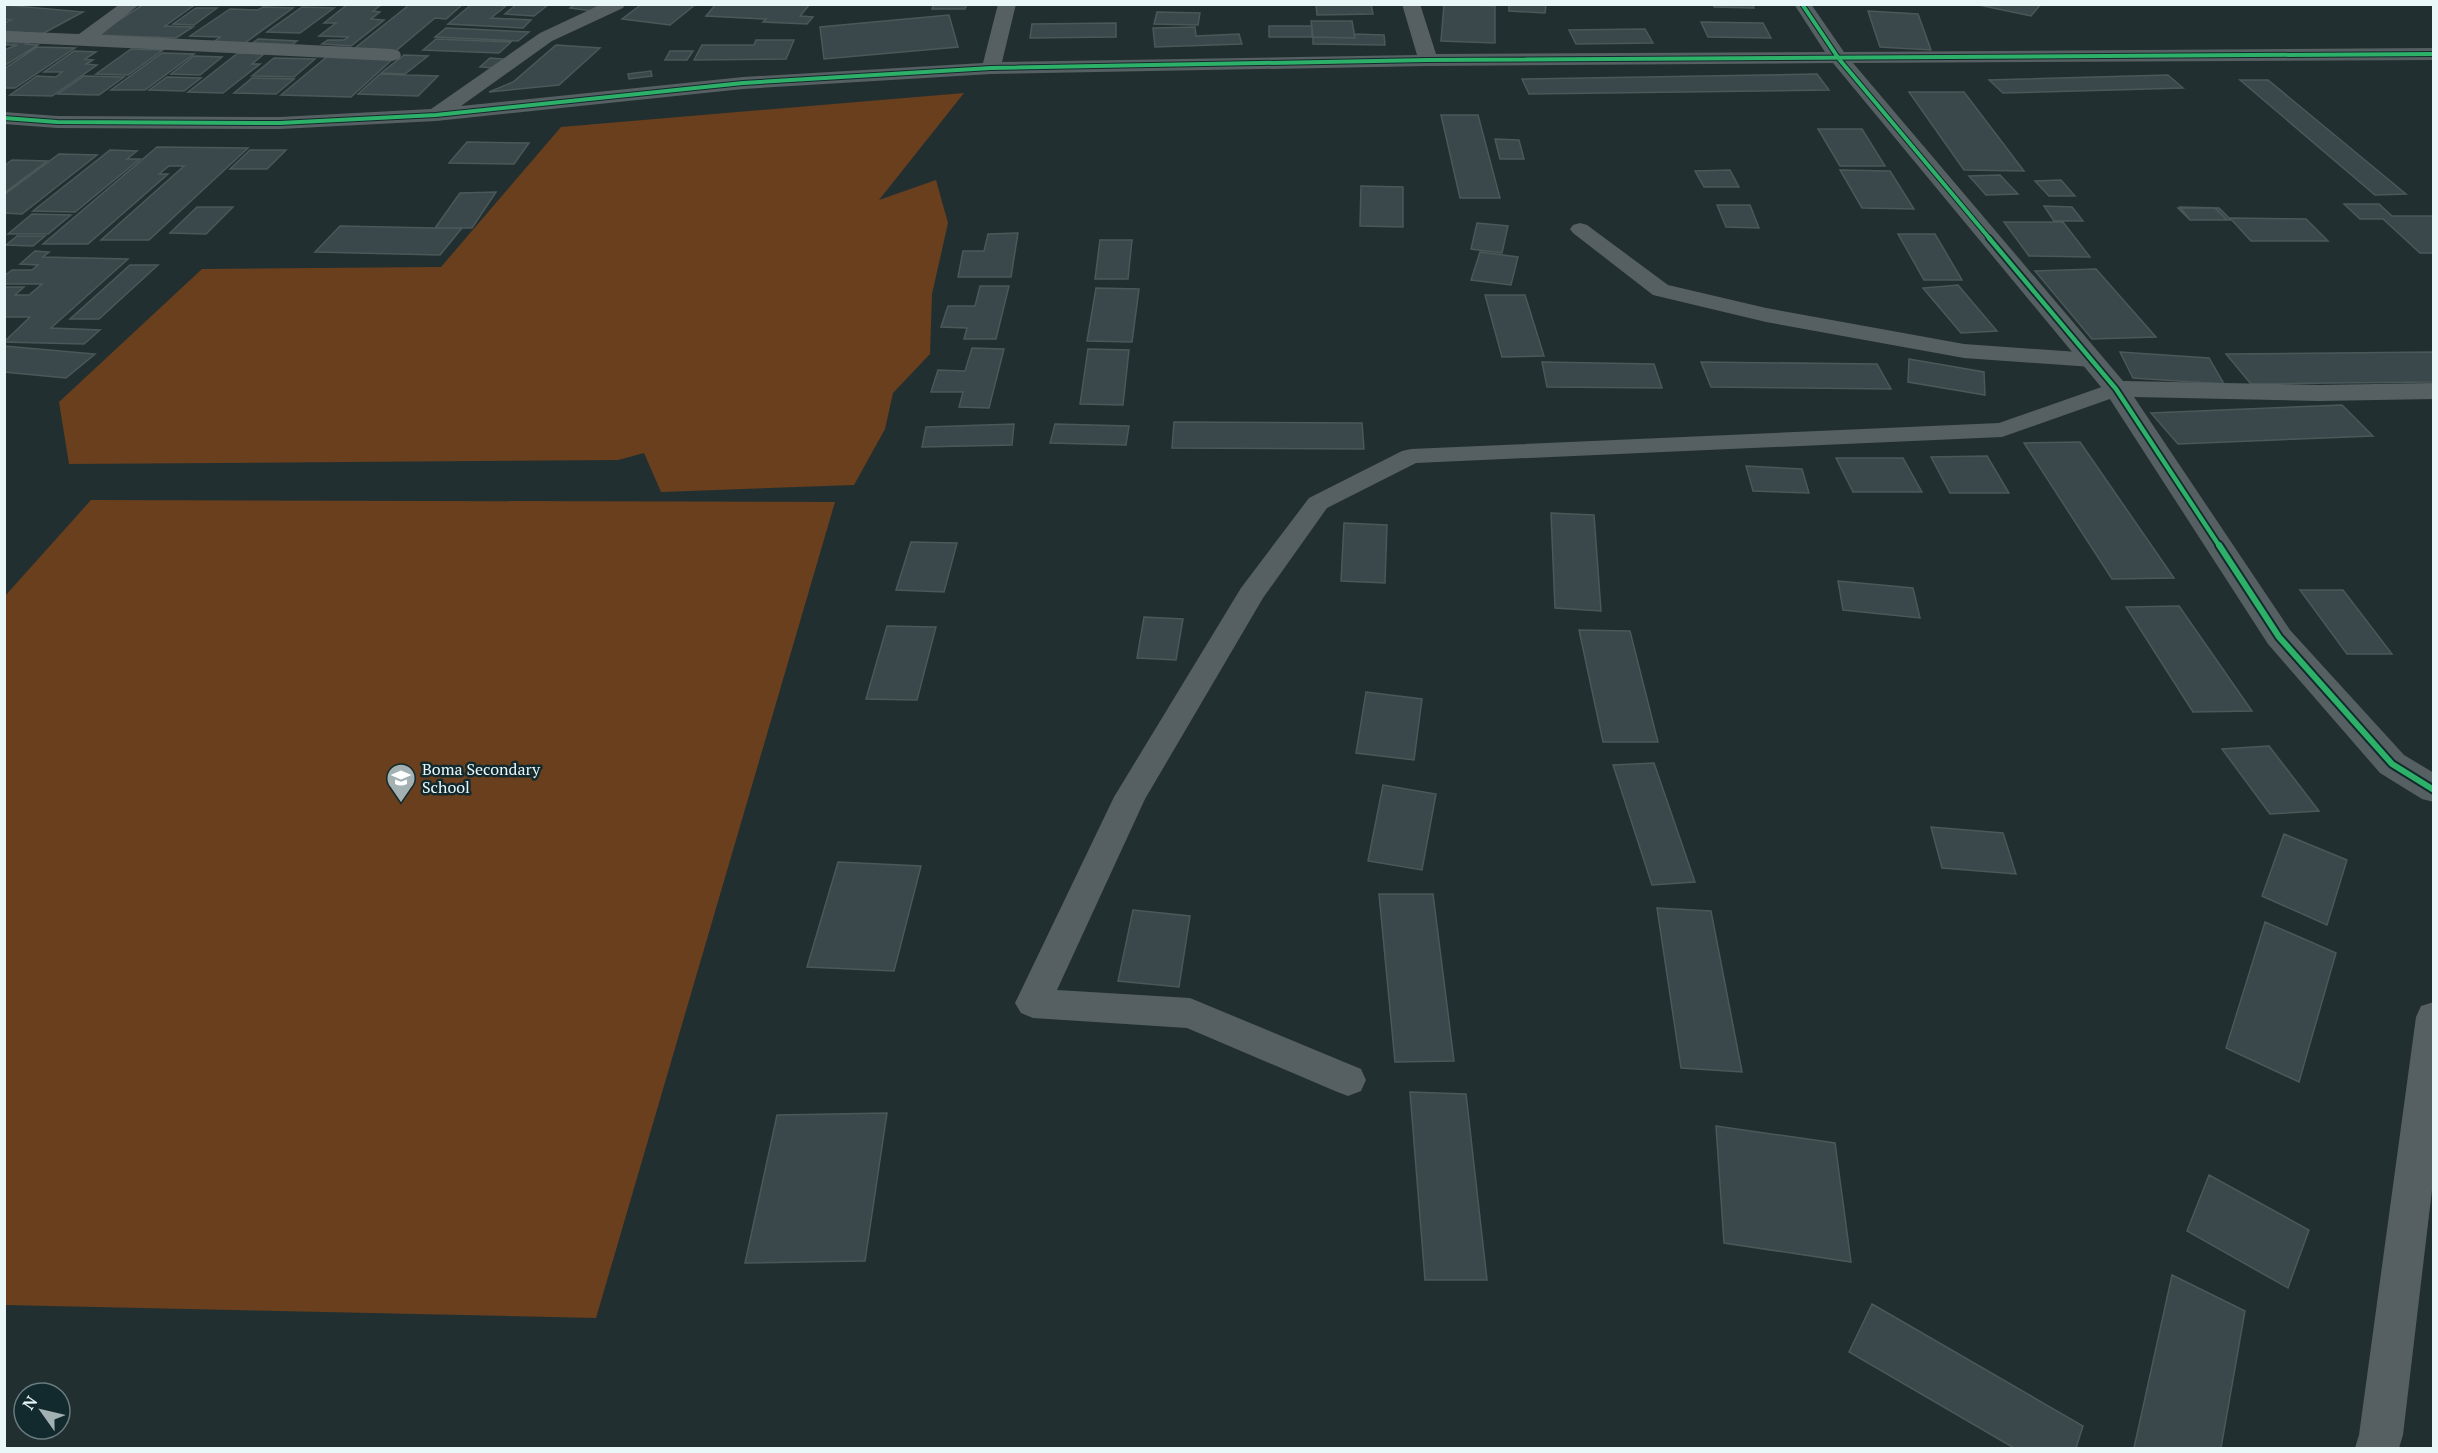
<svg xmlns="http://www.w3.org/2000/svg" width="2438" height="1453" font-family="'PT Serif',serif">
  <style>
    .green { fill: #693f1d }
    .building { fill: #3a484b; stroke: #4c5758; stroke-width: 1.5 }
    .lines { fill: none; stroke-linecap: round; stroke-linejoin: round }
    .service { fill: #566062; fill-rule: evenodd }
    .minor { fill: #566062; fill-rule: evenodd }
    .cycleway-far2-casing { stroke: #12292d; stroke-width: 6 }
    .cycleway-far1-casing { stroke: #12292d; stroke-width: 8 }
    .cycleway-casing { stroke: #12292d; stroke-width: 10 }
    .cycleway-far2 { stroke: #2db169; stroke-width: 4 }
    .cycleway-far1 { stroke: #2db169; stroke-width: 4.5 }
    .cycleway { stroke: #2db169; stroke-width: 6 }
    .labels { text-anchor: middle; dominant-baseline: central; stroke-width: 5; stroke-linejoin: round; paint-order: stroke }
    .poi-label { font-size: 16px; fill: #e9f7f9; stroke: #12292d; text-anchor: start }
  </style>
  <rect width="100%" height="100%" fill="#222f31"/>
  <!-- green -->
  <path class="green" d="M 964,93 L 879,200 L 936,180 L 948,223 L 932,294 L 930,354 L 893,393 L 885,429 L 854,485 L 661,492 L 644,453 L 618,460 L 69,464 L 59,402 L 202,269 L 441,267 L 561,127 Z
    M 91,500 L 835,502 L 596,1318 L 5,1305 L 5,596 Z"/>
  <!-- building -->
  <path class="building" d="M 144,4 L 196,4 L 165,26 L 193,27 L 176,38 L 96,35 Z
    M 348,4 L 381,5 L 373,11 L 380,12 L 371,19 L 384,20 L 351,46 L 322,44 L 328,40 L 344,40 L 348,37 L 319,36 L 336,23 L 324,23 Z
    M 444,4 L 463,4 L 446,19 L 435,18 L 392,54 L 350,52 L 409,5 Z
    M 472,4 L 506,6 L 491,18 L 531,20 L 523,28 L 448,24 Z
    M 517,4 L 549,4 L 534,16 L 505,14 Z
    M 575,4 L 601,4 L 592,11 L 570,8 Z
    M 642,4 L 696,4 L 670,25 L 622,19 Z
    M 716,4 L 810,4 L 800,16 L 813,17 L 807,24 L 763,22 L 766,19 L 706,16 Z
    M 934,4 L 967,4 L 965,9 L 932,9 Z
    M 1316,4 L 1371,4 L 1373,14 L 1317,15 Z
    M 1444,4 L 1495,6 L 1495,43 L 1441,41 Z
    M 1509,4 L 1546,5 L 1545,13 L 1509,11 Z
    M 1713,4 L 1752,4 L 1754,8 L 1714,7 Z
    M 1974,4 L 2041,4 L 2031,16 Z
    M 4,5 L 83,12 L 42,34 L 4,31 L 4,23 L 11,20 L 4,19 Z
    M 263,7 L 293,8 L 242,45 L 211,44 L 220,37 L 190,36 L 230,9 L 258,10 Z
    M 302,7 L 334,8 L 300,33 L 267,32 Z
    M 196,8 L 217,8 L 194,25 L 173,24 Z
    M 1868,11 L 1918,14 L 1931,50 L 1880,47 Z
    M 1157,12 L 1200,13 L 1198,25 L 1154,24 Z
    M 949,15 L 958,47 L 824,59 L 820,27 Z
    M 1311,21 L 1352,21 L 1355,38 L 1313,37 Z
    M 1701,22 L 1763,23 L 1771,38 L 1708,37 Z
    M 1116,23 L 1116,37 L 1030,38 L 1032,24 Z
    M 1269,26 L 1312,26 L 1312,37 L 1269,37 Z
    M 1195,27 L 1196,36 L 1239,34 L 1242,44 L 1155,47 L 1153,28 Z
    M 446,28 L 529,32 L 518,41 L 435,37 Z
    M 1645,29 L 1653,43 L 1576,44 L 1569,30 Z
    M 1354,34 L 1384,35 L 1385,45 L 1313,44 L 1313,37 L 1355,38 Z
    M 258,39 L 297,41 L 289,47 L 249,46 Z
    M 436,39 L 511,42 L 499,53 L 423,50 Z
    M 12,40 L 33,40 L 26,44 L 38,45 L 4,66 L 4,50 L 17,45 L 4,45 Z
    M 756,40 L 794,40 L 786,59 L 694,60 L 702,45 L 754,45 Z
    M 556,45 L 600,48 L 559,85 L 489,92 L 513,82 Z
    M 37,47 L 75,48 L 15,88 L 4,88 L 4,69 Z
    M 131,49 L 163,50 L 128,75 L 96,74 Z
    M 74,51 L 96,52 L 85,59 L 93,60 L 86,64 L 97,65 L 52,96 L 10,95 L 37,76 L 56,77 L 62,72 L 44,72 Z
    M 670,51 L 693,51 L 687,60 L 665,60 Z
    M 162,53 L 194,54 L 145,90 L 111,90 Z
    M 238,53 L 264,54 L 252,64 L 260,64 L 223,93 L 188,92 Z
    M 329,55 L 395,57 L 351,97 L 281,95 Z
    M 404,55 L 428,56 L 405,74 L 381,73 Z
    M 194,56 L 222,57 L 200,75 L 171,74 Z
    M 274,58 L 315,59 L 294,77 L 252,76 Z
    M 490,58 L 504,59 L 494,68 L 480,67 Z
    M 651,71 L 652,76 L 629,79 L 628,74 Z
    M 380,74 L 438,76 L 418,96 L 358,94 Z
    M 1817,74 L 1829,90 L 1529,94 L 1522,79 Z
    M 2168,75 L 2183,88 L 2003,93 L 1989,80 Z
    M 84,76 L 124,77 L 99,95 L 58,94 Z
    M 167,77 L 201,78 L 184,91 L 149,90 Z
    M 252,78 L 294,79 L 276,94 L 234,93 Z
    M 2240,80 L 2268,80 L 2406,194 L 2375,195 Z
    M 1909,92 L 1964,92 L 2024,171 L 1964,170 Z
    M 1441,115 L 1478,115 L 1500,198 L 1460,198 Z
    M 1818,129 L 1862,129 L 1885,166 L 1840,166 Z
    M 1495,139 L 1519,140 L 1524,159 L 1500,159 Z
    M 467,142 L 529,143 L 514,164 L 449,163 Z
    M 157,147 L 248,148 L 149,240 L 101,240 L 184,166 L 169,166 L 159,174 L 168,174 L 88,244 L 43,244 Z
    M 110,150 L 137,151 L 127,159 L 140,159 L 75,212 L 33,211 Z
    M 250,150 L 286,150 L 267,169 L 230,169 Z
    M 59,154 L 97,155 L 22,214 L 4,213 L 4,195 Z
    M 12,160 L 47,161 L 4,193 L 4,166 Z
    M 1730,170 L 1739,187 L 1704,187 L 1695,171 Z
    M 1840,170 L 1890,171 L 1914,209 L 1862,208 Z
    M 2000,175 L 2018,194 L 1986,195 L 1969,176 Z
    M 2061,180 L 2075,196 L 2049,196 L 2035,181 Z
    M 1361,186 L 1403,187 L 1403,227 L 1360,226 Z
    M 496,192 L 472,228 L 435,228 L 460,193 Z
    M 2344,204 L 2379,204 L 2392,216 L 2434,216 L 2434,253 L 2420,253 L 2383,219 L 2360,219 Z
    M 1717,205 L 1750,205 L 1759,228 L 1726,227 Z
    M 2044,206 L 2072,207 L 2083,221 L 2054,221 Z
    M 197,207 L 233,207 L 206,234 L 170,233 Z
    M 2180,207 L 2219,208 L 2231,220 L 2190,220 Z
    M 2178,208 L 2215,208 L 2227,220 L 2190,220 Z
    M 32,214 L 71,215 L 48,234 L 8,234 Z
    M 2230,218 L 2306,219 L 2328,241 L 2251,241 Z
    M 2004,222 L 2063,222 L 2090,257 L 2029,256 Z
    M 1477,223 L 1508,226 L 1502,253 L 1471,249 Z
    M 340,226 L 435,228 L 462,228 L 440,255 L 315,252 Z
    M 1018,233 L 1011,277 L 958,277 L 963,251 L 984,251 L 988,234 Z
    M 1898,234 L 1935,234 L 1962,280 L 1924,280 Z
    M 17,236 L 45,236 L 33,246 L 6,245 Z
    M 1100,240 L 1132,240 L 1128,279 L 1095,279 Z
    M 35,251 L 49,252 L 43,257 L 128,259 L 51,328 L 100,330 L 84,344 L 4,342 L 30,317 L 4,317 L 4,287 L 24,287 L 15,295 L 29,295 L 42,284 L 4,284 L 4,276 L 12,270 L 32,270 L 38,265 L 20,264 Z
    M 1480,252 L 1518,257 L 1511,285 L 1471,280 Z
    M 130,265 L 158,265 L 99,319 L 70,319 Z
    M 2096,269 L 2156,337 L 2092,339 L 2035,271 Z
    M 1958,285 L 1997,331 L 1961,333 L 1923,288 Z
    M 980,286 L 1009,286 L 996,339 L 964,339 L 967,328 L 941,327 L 948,306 L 975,306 Z
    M 1096,288 L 1139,289 L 1132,342 L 1087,341 Z
    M 1485,295 L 1525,295 L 1544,356 L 1502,357 Z
    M 4,346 L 95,354 L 66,378 L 4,372 Z
    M 972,348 L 1004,349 L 989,408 L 959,407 L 963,392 L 931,392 L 938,370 L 965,371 Z
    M 1088,349 L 1129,350 L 1123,405 L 1080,404 Z
    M 2120,352 L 2209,358 L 2224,384 L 2133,378 Z
    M 2434,352 L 2434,382 L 2251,384 L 2226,354 Z
    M 1909,359 L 1984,372 L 1985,395 L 1908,382 Z
    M 1542,362 L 1654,364 L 1662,388 L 1547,387 Z
    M 1701,362 L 1877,364 L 1891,389 L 1711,387 Z
    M 2342,405 L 2373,436 L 2178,444 L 2151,413 Z
    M 1174,422 L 1362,423 L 1364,449 L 1172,448 Z
    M 1014,424 L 1012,445 L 922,447 L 926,427 Z
    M 1055,424 L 1129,426 L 1126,445 L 1050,443 Z
    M 2080,442 L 2174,578 L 2112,579 L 2024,443 Z
    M 1987,456 L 2009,493 L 1950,493 L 1931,457 Z
    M 1836,458 L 1903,458 L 1922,492 L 1853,492 Z
    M 1746,466 L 1802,469 L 1809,493 L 1753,491 Z
    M 1551,513 L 1594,515 L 1601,611 L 1555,608 Z
    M 1344,523 L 1387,525 L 1385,583 L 1341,581 Z
    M 911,542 L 957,543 L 944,592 L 896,590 Z
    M 1838,581 L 1913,588 L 1920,618 L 1843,610 Z
    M 2300,590 L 2343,590 L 2392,654 L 2347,654 Z
    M 2179,606 L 2252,711 L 2193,712 L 2126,607 Z
    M 1144,617 L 1183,619 L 1176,660 L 1137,658 Z
    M 887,626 L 936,627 L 917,700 L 866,699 Z
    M 1579,630 L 1630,631 L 1658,742 L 1603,742 Z
    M 1366,692 L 1422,699 L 1414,760 L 1356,753 Z
    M 2269,746 L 2319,811 L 2270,814 L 2222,749 Z
    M 1654,763 L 1695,882 L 1652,885 L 1613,765 Z
    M 1383,785 L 1436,794 L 1422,870 L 1368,861 Z
    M 1931,827 L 2003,833 L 2016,874 L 1942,868 Z
    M 2284,834 L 2347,860 L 2327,925 L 2262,896 Z
    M 838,862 L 921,866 L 894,971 L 807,967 Z
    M 1379,894 L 1433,894 L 1454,1061 L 1395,1062 Z
    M 1657,908 L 1711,911 L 1742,1072 L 1681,1068 Z
    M 1133,910 L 1190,916 L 1179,987 L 1118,981 Z
    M 2265,922 L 2336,953 L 2299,1082 L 2226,1048 Z
    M 1410,1092 L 1466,1094 L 1487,1280 L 1425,1280 Z
    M 887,1113 L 865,1261 L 745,1263 L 777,1115 Z
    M 1716,1126 L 1835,1143 L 1851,1262 L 1724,1243 Z
    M 2209,1175 L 2309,1230 L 2288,1288 L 2187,1231 Z
    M 2172,1275 L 2245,1311 L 2221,1448 L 2134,1448 Z
    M 1872,1304 L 2083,1426 L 2076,1448 L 2014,1448 L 1849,1352 Z"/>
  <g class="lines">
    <!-- service -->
    <path class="service" d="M 1580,223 L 1587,225 L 1668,285 L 1766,308 L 1964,344 L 2092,353 L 2100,355 L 2103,360 L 2100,365 L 2092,367 L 1964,358 L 1766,322 L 1653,295 L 1573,233 L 1570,229 L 1573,225 Z
      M 2116,382 L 2124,384 L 2128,389 L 2124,394 L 2002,437 L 1416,463 L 1327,508 L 1263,598 L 1145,799 L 1057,990 L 1190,998 L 1361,1069 L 1366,1080 L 1361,1091 L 1348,1096 L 1335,1091 L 1187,1028 L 1033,1018 L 1021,1013 L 1015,1003 L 1114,797 L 1241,588 L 1309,498 L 1402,451 L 1411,449 L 1999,423 Z
      M 2434,1002 L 2434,1173 L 2403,1435 L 2399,1448 L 2355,1448 L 2359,1435 L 2416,1017 L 2421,1006 Z"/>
    <!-- minor -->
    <path class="minor" d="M 120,4 L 140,4 L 101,35 L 392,49 L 399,51 L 401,55 L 399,59 L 392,61 L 4,42 L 4,31 L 79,34 Z
      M 602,4 L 625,4 L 623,8 L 552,41 L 461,106 L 743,77 L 983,63 L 998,4 L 1016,4 L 1002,62 L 1417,55 L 1402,4 L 1420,4 L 1436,54 L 1825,52 L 1794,4 L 1811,4 L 1844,52 L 2434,48 L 2434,60 L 1853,63 L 2123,381 L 2319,385 L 2434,383 L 2434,399 L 2319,401 L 2134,397 L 2290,630 L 2404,755 L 2434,773 L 2434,802 L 2422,799 L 2380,773 L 2268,644 L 2106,393 L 1833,63 L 1428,66 L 991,74 L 743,89 L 436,121 L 280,129 L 57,128 L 4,124 L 4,112 L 57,116 L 280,117 L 431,109 L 540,33 Z"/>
    <!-- cycleway-far2 casing -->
    <g class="cycleway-far2-casing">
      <path id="cycleway-far2" d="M 1802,4 L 1839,59 L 1990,239
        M 4,118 L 57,122 L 280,123 L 436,115 L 743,83 L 991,68 L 1428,60 L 2434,54"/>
    </g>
    <!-- cycleway-far1 casing -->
    <g class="cycleway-far1-casing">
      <path id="cycleway-far1" d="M 1989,238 L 2116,389 L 2220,547"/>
    </g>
    <!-- cycleway casing -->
    <g class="cycleway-casing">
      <path id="cycleway" d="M 2219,545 L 2279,637 L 2392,764 L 2434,790"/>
    </g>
    <!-- cycleway-far2 -->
    <use href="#cycleway-far2" class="cycleway-far2"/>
    <!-- cycleway-far1 -->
    <use href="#cycleway-far1" class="cycleway-far1"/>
    <!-- cycleway -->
    <use href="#cycleway" class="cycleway"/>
  </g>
  <!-- icons -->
  <defs>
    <g id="school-pin" transform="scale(1.5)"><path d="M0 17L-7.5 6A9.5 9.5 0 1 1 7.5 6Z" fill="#a3b1b3" stroke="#12292d"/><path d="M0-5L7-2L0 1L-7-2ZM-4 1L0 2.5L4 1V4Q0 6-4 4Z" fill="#fff"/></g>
  </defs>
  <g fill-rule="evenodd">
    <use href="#school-pin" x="401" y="778"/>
  </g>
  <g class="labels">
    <!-- poi labels -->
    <g class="poi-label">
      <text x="422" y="769">Boma Secondary<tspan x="422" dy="18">School</tspan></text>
    </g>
  </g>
  <!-- border -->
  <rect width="2438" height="1453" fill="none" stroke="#e9f7f9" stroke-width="12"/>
  <!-- north arrow -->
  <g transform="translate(42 1411) rotate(304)"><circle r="28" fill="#12292d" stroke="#687b7f" stroke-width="1.5"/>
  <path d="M0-4.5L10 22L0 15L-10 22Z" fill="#a3b1b3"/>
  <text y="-9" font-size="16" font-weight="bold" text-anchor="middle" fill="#e9f7f9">N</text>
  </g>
</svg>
